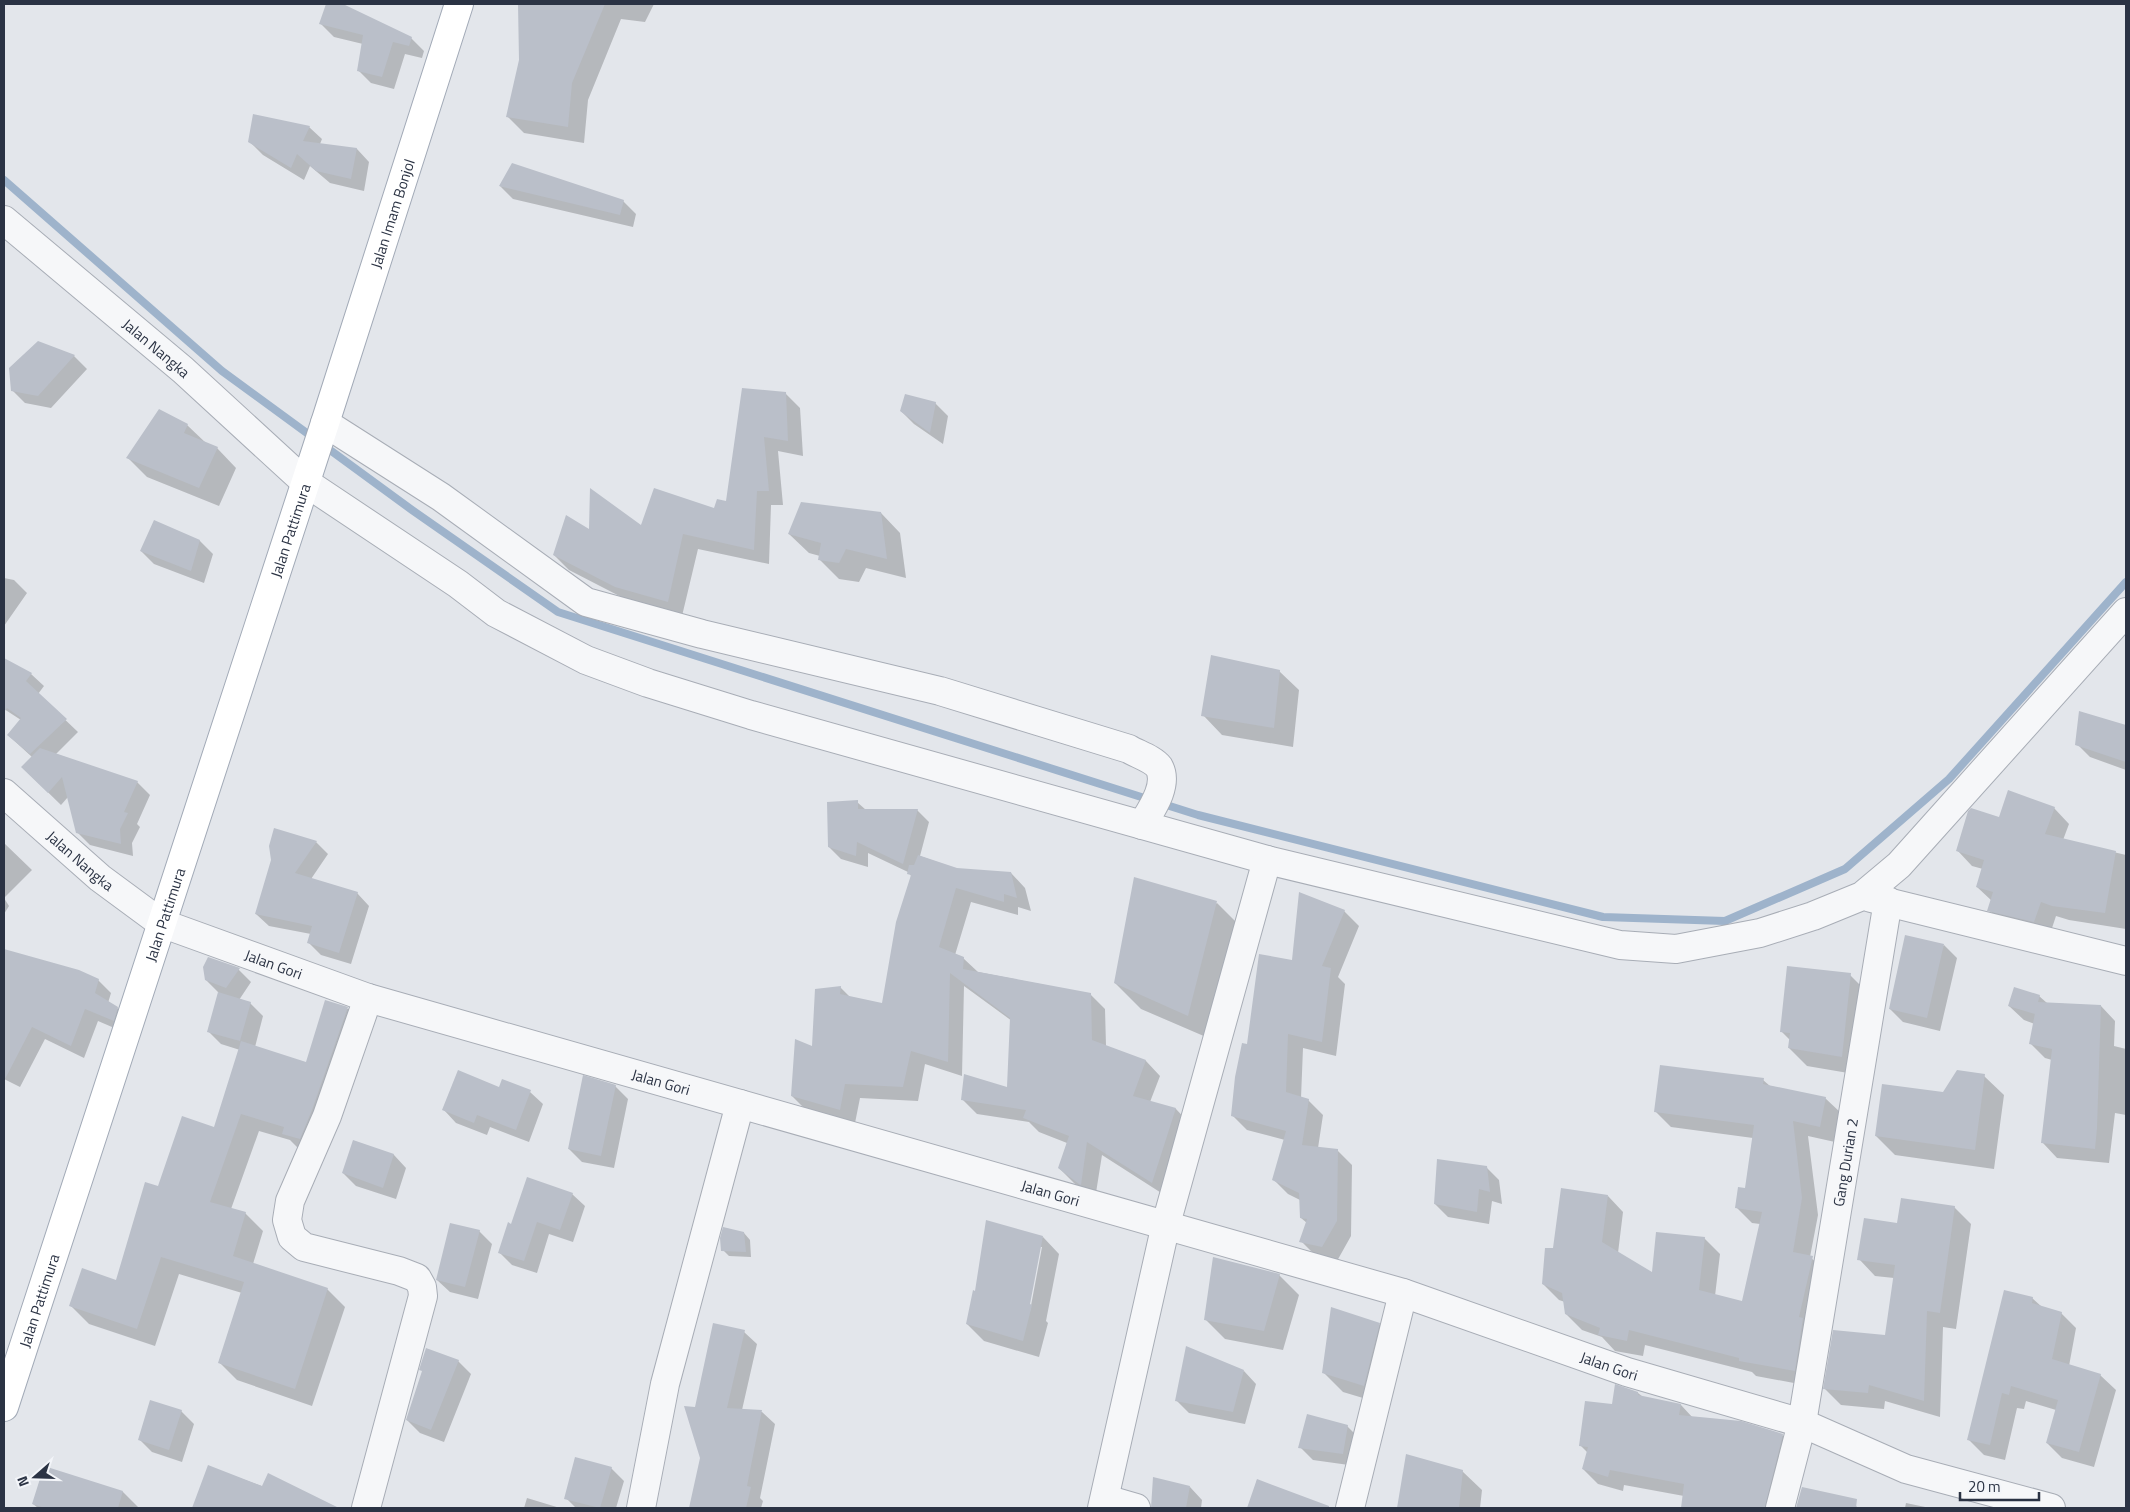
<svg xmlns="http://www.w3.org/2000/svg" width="2130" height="1512" font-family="'Titillium Web',sans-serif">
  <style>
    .shadow { fill: #0003; fill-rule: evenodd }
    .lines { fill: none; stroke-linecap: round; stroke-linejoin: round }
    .stream { stroke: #9eb3cb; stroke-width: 8 }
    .building { fill: #babfc9 }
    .minor-casing { stroke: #a8adb6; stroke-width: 30 }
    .primary-casing { stroke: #a2aab7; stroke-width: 30 }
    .minor { stroke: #f6f7f9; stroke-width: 28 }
    .primary { stroke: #fff; stroke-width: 28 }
    .labels { text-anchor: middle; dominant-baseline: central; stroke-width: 4; stroke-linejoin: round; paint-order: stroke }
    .street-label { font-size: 15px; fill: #2b3344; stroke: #f3f5f9 }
  </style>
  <rect width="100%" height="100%" fill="#e3e6eb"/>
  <!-- shadow -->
  <path class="shadow" d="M 327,4 L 340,4 L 411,38 L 424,51 L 422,58 L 405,54 L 394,89 L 371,83 L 358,70 L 363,44 L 334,37 L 321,24 Z
    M 561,4 L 654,4 L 645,22 L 621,19 L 588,100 L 584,143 L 524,133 L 507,116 Z
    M 309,127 L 322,139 L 320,144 L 357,149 L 369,162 L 364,191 L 330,183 L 310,166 L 304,180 L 263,155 L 250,142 Z
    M 500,186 L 623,201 L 636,214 L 633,227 L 513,199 Z
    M 38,343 L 74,356 L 87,369 L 51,408 L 25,403 L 12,390 Z
    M 785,393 L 800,408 L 803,456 L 778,451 L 783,505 L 771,505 L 769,564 L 698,549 L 682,616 L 631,602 L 569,570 L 554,555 L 590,531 L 642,527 L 715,510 L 727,503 Z
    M 935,403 L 948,416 L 943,444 L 914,424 L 901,411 Z
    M 187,425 L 207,444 L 217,448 L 236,468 L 219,506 L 147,477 L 128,458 Z
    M 881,513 L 900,533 L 906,578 L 866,568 L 859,582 L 839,579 L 819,559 L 820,556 L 809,553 L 789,534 Z
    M 154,522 L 200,541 L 213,554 L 204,583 L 154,564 L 141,551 Z
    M 4,578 L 14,580 L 27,593 L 4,626 Z
    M 4,659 L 31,674 L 44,686 L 38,694 L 78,732 L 56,754 L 137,782 L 150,795 L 137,824 L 140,827 L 132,843 L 133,856 L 90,845 L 77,832 L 68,797 L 61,805 L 22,767 L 32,757 L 8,735 L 21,720 L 4,709 Z
    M 1279,671 L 1299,690 L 1293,747 L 1222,735 L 1203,715 Z
    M 2080,712 L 2126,726 L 2126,770 L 2090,757 L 2077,744 Z
    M 857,802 L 866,810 L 917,810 L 929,822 L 920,856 L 956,869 L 1011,873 L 1025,888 L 1031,911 L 1018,907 L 1018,915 L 971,902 L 955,955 L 963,958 L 978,972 L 1090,994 L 1105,1009 L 1106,1046 L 1146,1061 L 1160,1076 L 1150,1102 L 1176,1109 L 1190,1124 L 1166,1196 L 1102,1155 L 1095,1199 L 1074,1183 L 1059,1168 L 1067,1143 L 1039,1132 L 1029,1122 L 977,1114 L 962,1099 L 1008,1089 L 1012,1021 L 964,986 L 962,1076 L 925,1064 L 918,1101 L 860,1098 L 855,1123 L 807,1111 L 792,1096 L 840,987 L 851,998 L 883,1005 L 912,877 L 908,872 L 868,853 L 868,867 L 841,859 L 829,847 Z
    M 2054,808 L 2069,824 L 2063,840 L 2126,855 L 2126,929 L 2069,920 L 2056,916 L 2049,937 L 2004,925 L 1989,910 L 1992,901 L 1977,887 L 1983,869 L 1972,866 L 1957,850 L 1999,818 Z
    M 316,842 L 328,854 L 311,879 L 357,893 L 369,906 L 351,964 L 321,955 L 309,943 L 311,934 L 269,926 L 256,914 Z
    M 4,843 L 32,870 L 4,898 L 9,906 L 4,914 Z
    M 1217,903 L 1242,928 L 1213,1040 L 1141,1009 L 1115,983 Z
    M 1344,911 L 1359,926 L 1338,977 L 1345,984 L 1336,1056 L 1303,1048 L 1301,1098 L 1308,1100 L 1323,1115 L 1318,1148 L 1337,1150 L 1352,1165 L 1351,1236 L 1337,1261 L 1316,1256 L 1301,1241 L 1307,1223 L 1301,1218 L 1300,1200 L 1288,1194 L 1273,1179 L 1285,1140 L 1247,1130 L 1232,1115 L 1248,1045 L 1293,962 Z
    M 1944,945 L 1957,958 L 1940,1031 L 1903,1022 L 1890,1009 Z
    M 4,951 L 79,971 L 98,980 L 111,993 L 108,1003 L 117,1008 L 130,1021 L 126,1033 L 98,1021 L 84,1058 L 45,1039 L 20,1087 L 4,1079 Z
    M 238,969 L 251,982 L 239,1000 L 250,1003 L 263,1016 L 255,1047 L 307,1063 L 326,1002 L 348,1009 L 365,1026 L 301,1151 L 290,1140 L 259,1131 L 231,1209 L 245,1213 L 263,1231 L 253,1264 L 327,1289 L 345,1307 L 312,1406 L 237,1380 L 219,1362 L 242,1293 L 179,1274 L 155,1346 L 89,1324 L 71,1306 L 117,1282 L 159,1187 L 215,1129 L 240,1050 L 221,1044 L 208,1031 L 219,993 L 206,980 Z
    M 1850,975 L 1868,993 L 1860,1075 L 1807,1066 L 1789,1048 L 1790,1040 L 1781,1031 Z
    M 2039,996 L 2047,1003 L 2101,1006 L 2115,1021 L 2114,1046 L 2126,1049 L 2126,1115 L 2115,1113 L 2109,1163 L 2057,1158 L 2043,1143 L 2052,1060 L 2045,1058 L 2031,1044 L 2035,1024 L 2024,1020 L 2009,1006 Z
    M 1984,1076 L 2004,1095 L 1994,1169 L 1895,1155 L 1876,1136 L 1944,1093 Z
    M 1763,1080 L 1770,1086 L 1825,1098 L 1841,1113 L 1835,1142 L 1808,1136 L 1818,1215 L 1810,1257 L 1828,1273 L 1810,1386 L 1756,1376 L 1752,1372 L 1645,1345 L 1643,1356 L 1615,1351 L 1602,1337 L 1582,1330 L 1566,1314 L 1565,1302 L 1559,1300 L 1543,1284 L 1554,1250 L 1608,1196 L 1623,1212 L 1618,1253 L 1653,1274 L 1704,1238 L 1720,1254 L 1715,1296 L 1743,1303 L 1760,1224 L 1752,1223 L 1736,1207 L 1746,1189 L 1753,1138 L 1671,1127 L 1656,1112 Z
    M 615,1086 L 628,1099 L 614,1168 L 582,1162 L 569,1149 Z
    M 500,1089 L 530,1092 L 543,1104 L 529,1142 L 490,1127 L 487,1135 L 456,1123 L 444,1110 Z
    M 354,1141 L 394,1155 L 406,1168 L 396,1199 L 356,1186 L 343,1173 Z
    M 1486,1167 L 1499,1180 L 1502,1204 L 1492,1201 L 1489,1224 L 1448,1217 L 1435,1204 Z
    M 572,1194 L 585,1206 L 573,1242 L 549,1234 L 537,1273 L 512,1265 L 499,1252 L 512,1225 Z
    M 1954,1207 L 1971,1224 L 1956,1329 L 1943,1327 L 1940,1417 L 1885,1401 L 1884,1409 L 1841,1405 L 1825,1389 L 1886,1337 L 1894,1278 L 1875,1276 L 1859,1259 L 1898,1224 Z
    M 479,1231 L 492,1244 L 478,1299 L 450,1292 L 437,1280 Z
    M 744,1233 L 750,1240 L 751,1257 L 729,1256 L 723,1250 Z
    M 1043,1237 L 1059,1254 L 1046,1321 L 1048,1323 L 1039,1357 L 984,1341 L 967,1324 L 976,1292 ZM 1040,1247 L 1042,1247 L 1030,1311 L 1027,1310 Z
    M 1279,1275 L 1299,1295 L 1283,1350 L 1225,1339 L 1205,1319 Z
    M 2032,1298 L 2042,1307 L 2061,1313 L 2076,1328 L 2069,1366 L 2100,1375 L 2116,1390 L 2094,1467 L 2062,1458 L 2047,1443 L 2056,1410 L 2026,1401 L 2024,1409 L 2017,1408 L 2005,1460 L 1984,1455 L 1968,1439 Z
    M 1379,1324 L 1398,1344 L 1383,1404 L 1343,1392 L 1323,1372 Z
    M 744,1332 L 757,1344 L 742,1410 L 762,1412 L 775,1424 L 760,1498 L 763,1501 L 761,1508 L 691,1508 L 701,1458 L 696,1408 Z
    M 458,1361 L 471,1374 L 444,1442 L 420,1433 L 407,1420 Z
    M 1244,1371 L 1256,1384 L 1245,1424 L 1189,1413 L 1176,1400 Z
    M 1638,1393 L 1643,1397 L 1681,1405 L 1693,1418 L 1782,1435 L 1797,1450 L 1782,1508 L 1682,1508 L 1684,1496 L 1624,1485 L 1623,1491 L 1598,1484 L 1583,1469 L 1588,1453 L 1580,1445 L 1613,1406 Z
    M 181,1411 L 194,1424 L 182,1462 L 152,1452 L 139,1439 Z
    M 1347,1426 L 1360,1439 L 1356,1466 L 1313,1460 L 1300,1447 Z
    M 1407,1456 L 1462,1471 L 1482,1490 L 1480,1508 L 1398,1508 Z
    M 44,1467 L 123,1492 L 139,1508 L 38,1508 L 33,1504 Z
    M 209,1467 L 322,1508 L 193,1508 Z
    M 611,1468 L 624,1481 L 616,1508 L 576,1508 L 566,1498 Z
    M 1257,1480 L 1315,1502 L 1321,1508 L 1249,1508 Z
    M 1190,1487 L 1202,1500 L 1201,1508 L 1153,1507 Z
    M 1802,1489 L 1848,1498 L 1858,1508 L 1797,1508 Z
    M 527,1498 L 560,1508 L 524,1508 Z
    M 1906,1503 L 1930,1508 L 1905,1508 Z"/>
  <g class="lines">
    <!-- stream -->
    <path class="stream" d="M 4,180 L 222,371 L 412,510 L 558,612 L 1198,815 L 1603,917 L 1725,921 L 1845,869 L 1949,779 L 2126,582"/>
  </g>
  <!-- building -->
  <path class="building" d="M 326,4 L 343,4 L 412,37 L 409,46 L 393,42 L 382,77 L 357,71 L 363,35 L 319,24 Z
    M 518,4 L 605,4 L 572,83 L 568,127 L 506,117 L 519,60 Z
    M 253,114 L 310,126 L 303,141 L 357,148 L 351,179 L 316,171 L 297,154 L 291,168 L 248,142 Z
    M 512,163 L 624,200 L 620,215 L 499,186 Z
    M 38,341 L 75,355 L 38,396 L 11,391 L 9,368 Z
    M 742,388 L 786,392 L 788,441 L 764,437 L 769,491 L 757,491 L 754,550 L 683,534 L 668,602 L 615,587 L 553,555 L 566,515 L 589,529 L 590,488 L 641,525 L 654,488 L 714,508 L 717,499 L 726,501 Z
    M 905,394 L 936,402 L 930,433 L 900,411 Z
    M 159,409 L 188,424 L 184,433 L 218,447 L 199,488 L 126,458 Z
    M 801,502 L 881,512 L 887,559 L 846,549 L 839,563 L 818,560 L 821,543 L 788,534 Z
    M 154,520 L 200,540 L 191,571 L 140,551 Z
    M 1211,655 L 1280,670 L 1274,728 L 1201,716 Z
    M 4,658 L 32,673 L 26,681 L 67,719 L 30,754 L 7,735 L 21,718 L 7,708 L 4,712 Z
    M 2079,711 L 2126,725 L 2126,762 L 2075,745 Z
    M 40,748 L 138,781 L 124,812 L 128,813 L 120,829 L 121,844 L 76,833 L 62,777 L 48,793 L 21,767 Z
    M 2008,790 L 2055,807 L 2045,834 L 2116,851 L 2105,913 L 2052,906 L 2041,902 L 2034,922 L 1987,911 L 1993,892 L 1976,887 L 1984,860 L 1956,851 L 1968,811 L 1971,808 L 1999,817 Z
    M 858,800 L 858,809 L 918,809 L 903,864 L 857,842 L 856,856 L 828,847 L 827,802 Z
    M 274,828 L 317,841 L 295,873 L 358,892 L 339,953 L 307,943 L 312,926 L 255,914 L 271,860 L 269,846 Z
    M 918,855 L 957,868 L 1011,872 L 1017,898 L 1004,894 L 1004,902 L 956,888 L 939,947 L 964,957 L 963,969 L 1091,993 L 1092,1040 L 1146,1060 L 1133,1096 L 1176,1108 L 1152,1183 L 1087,1142 L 1081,1185 L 1079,1184 L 1058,1168 L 1069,1136 L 1023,1118 L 1026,1110 L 961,1100 L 964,1074 L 1007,1087 L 1010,1018 L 950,973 L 948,1062 L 911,1051 L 903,1087 L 845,1084 L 840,1110 L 791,1096 L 795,1039 L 812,1046 L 815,989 L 841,986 L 840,994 L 882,1003 L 896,922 L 911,875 L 907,874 L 909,865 L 914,865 Z
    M 1134,877 L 1217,901 L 1188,1016 L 1114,983 Z
    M 1299,892 L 1345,910 L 1322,966 L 1331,968 L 1322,1042 L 1288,1034 L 1286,1092 L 1309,1099 L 1302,1145 L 1338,1149 L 1337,1221 L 1322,1247 L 1299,1242 L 1307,1219 L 1300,1218 L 1299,1193 L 1272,1180 L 1286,1131 L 1231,1116 L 1235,1077 L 1242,1043 L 1247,1044 L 1259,954 L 1292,960 Z
    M 1905,935 L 1944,944 L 1927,1018 L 1889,1009 Z
    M 4,949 L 79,970 L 99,979 L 95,993 L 118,1007 L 114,1021 L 85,1009 L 71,1046 L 32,1027 L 4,1081 Z
    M 208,957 L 240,968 L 226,988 L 205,980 L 203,967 Z
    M 1787,966 L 1851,973 L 1842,1057 L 1788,1048 L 1790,1033 L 1780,1032 Z
    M 2014,987 L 2040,995 L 2038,1002 L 2101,1005 L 2097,1128 L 2095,1149 L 2041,1143 L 2052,1049 L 2029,1044 L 2036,1008 L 2035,1014 L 2008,1006 Z
    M 218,992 L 251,1002 L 240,1041 L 207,1032 Z
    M 325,1000 L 348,1007 L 312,1110 L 300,1139 L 282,1134 L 284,1127 L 241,1114 L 210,1202 L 246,1212 L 233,1256 L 328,1288 L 295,1389 L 218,1363 L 244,1282 L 161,1257 L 137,1329 L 69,1306 L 82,1268 L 116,1280 L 145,1182 L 158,1186 L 182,1116 L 214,1127 L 241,1041 L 306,1062 Z
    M 1660,1065 L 1764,1078 L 1763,1084 L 1826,1097 L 1820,1127 L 1793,1121 L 1802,1198 L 1793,1252 L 1813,1256 L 1799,1317 L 1803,1318 L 1795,1371 L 1739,1361 L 1739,1358 L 1629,1330 L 1627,1341 L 1598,1335 L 1600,1328 L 1565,1314 L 1562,1293 L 1542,1284 L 1545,1248 L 1553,1248 L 1561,1188 L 1608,1195 L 1602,1242 L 1652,1272 L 1656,1232 L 1705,1237 L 1699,1290 L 1742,1301 L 1762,1212 L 1735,1208 L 1738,1187 L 1745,1188 L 1754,1125 L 1654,1112 Z
    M 458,1070 L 499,1087 L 502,1079 L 531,1090 L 516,1130 L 477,1115 L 474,1123 L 442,1110 Z
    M 1957,1070 L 1985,1074 L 1975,1150 L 1875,1136 L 1882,1084 L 1943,1092 Z
    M 583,1075 L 616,1085 L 601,1156 L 568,1149 Z
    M 353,1140 L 394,1154 L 383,1188 L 342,1173 Z
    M 1437,1159 L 1487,1166 L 1490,1192 L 1479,1189 L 1477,1212 L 1434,1204 Z
    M 527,1177 L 573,1193 L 560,1230 L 537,1222 L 524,1261 L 498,1253 L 508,1222 L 511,1224 Z
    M 1901,1198 L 1955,1206 L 1940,1313 L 1927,1311 L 1924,1401 L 1869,1385 L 1868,1393 L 1823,1389 L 1833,1330 L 1885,1335 L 1895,1265 L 1857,1260 L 1864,1218 L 1897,1223 Z
    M 986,1220 L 1043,1236 L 1030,1304 L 1032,1305 L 1023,1341 L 966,1324 L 973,1290 L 975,1291 Z
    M 450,1223 L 480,1230 L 465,1287 L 436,1280 Z
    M 723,1227 L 744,1232 L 746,1252 L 721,1251 L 720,1238 Z
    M 1213,1257 L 1280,1274 L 1264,1331 L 1204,1320 Z
    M 2004,1290 L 2033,1297 L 2032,1303 L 2062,1312 L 2052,1359 L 2101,1374 L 2079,1452 L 2046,1443 L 2058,1400 L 2011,1386 L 2009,1395 L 2002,1393 L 1990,1445 L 1967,1440 Z
    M 1331,1307 L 1380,1323 L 1364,1386 L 1322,1373 Z
    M 713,1323 L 745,1330 L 727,1408 L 762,1410 L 747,1486 L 751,1487 L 746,1508 L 689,1508 L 700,1458 L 684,1406 L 695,1407 Z
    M 1186,1346 L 1244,1370 L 1233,1412 L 1175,1401 Z
    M 426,1348 L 459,1360 L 431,1430 L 406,1420 L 422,1371 L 419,1370 Z
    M 1615,1384 L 1638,1392 L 1638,1395 L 1681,1404 L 1679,1415 L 1741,1421 L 1783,1434 L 1765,1508 L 1681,1508 L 1684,1484 L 1610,1470 L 1608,1477 L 1582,1469 L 1588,1447 L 1579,1446 L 1585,1401 L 1612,1404 Z
    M 150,1400 L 182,1410 L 169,1450 L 138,1440 Z
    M 1307,1414 L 1348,1425 L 1343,1454 L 1298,1448 Z
    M 1406,1454 L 1463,1470 L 1459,1508 L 1397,1508 Z
    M 575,1457 L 612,1467 L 600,1508 L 564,1499 Z
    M 208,1465 L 262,1486 L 268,1473 L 339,1508 L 192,1508 Z
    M 44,1466 L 123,1491 L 118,1508 L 45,1508 L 32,1504 Z
    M 1153,1477 L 1190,1486 L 1186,1508 L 1151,1508 Z
    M 1257,1479 L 1329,1506 L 1329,1508 L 1247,1508 Z
    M 1802,1487 L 1857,1499 L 1856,1508 L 1796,1508 Z"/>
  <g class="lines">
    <!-- minor casing -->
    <g class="minor-casing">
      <g id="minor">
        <path id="s1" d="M 4,220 L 183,370 L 305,482 L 458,584 L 496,613 L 586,660 L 648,683 L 751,715 L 1267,860 L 1620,945 L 1676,949 L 1760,933 L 1813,916 L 1862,896 L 1899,865 L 2126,612"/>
        <path d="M 325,423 L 441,497 L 586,602 L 702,634 L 940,691 L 1129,749 C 1137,754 1153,759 1159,767 C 1169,785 1151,810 1142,825"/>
        <path id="s2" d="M 4,793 L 100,878 L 161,923 L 368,998 L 1403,1293 L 1627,1372 L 1802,1423 L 1906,1469 L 2051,1508"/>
        <path d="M 1871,898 L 2126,961"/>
        <path d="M 1105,1499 L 1136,1508"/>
        <path d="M 366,1508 L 423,1296 L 422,1287 L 417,1278 L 399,1271 L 304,1247 L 292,1237 L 287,1220 L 290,1201 L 327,1116 L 368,998"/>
        <path d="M 641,1508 L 665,1384 L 740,1104"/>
        <path d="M 1102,1508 L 1166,1224 L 1267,860"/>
        <path d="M 1350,1508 L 1403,1293"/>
        <path id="s3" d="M 1780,1508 L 1802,1423 L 1888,901"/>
      </g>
    </g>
    <!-- primary casing -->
    <g class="primary-casing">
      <g id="primary">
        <path id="s4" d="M 4,1407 L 325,423 L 459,4"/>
      </g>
    </g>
    <!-- minor -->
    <use href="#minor" class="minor"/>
    <!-- primary -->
    <use href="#primary" class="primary"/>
  </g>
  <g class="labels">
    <!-- street labels -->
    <g class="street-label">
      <text stroke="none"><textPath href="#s4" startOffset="1255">Jalan Imam Bonjol</textPath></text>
      <text stroke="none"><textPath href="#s1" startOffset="199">Jalan Nangka</textPath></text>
      <text stroke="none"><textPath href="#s4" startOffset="922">Jalan Pattimura</textPath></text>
      <text stroke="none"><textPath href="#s2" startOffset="102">Jalan Nangka</textPath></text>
      <text stroke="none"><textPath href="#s4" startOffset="518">Jalan Pattimura</textPath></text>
      <text stroke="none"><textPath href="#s2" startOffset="324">Jalan Gori</textPath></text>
      <text stroke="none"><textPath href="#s2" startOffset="729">Jalan Gori</textPath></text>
      <text stroke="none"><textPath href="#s3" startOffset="352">Gang Durian 2</textPath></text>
      <text stroke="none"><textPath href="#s2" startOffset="1134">Jalan Gori</textPath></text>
      <text stroke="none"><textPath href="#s4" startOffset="112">Jalan Pattimura</textPath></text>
      <text stroke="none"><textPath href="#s2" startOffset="1719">Jalan Gori</textPath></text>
    </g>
  </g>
  <!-- border -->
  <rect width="2130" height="1512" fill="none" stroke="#2b3344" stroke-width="10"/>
  <!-- north arrow -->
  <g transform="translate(35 1477) rotate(250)" stroke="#f3f5f9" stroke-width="4" paint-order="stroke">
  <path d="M0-4L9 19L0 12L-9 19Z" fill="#2b3344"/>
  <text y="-8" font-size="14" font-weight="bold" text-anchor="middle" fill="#2b3344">N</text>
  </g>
  <!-- scale -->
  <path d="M1960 1492v8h79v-8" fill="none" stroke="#2b3344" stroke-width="2.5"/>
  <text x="1968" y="1492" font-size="15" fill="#2b3344" stroke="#f3f5f9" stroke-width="4" paint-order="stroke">20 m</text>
</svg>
